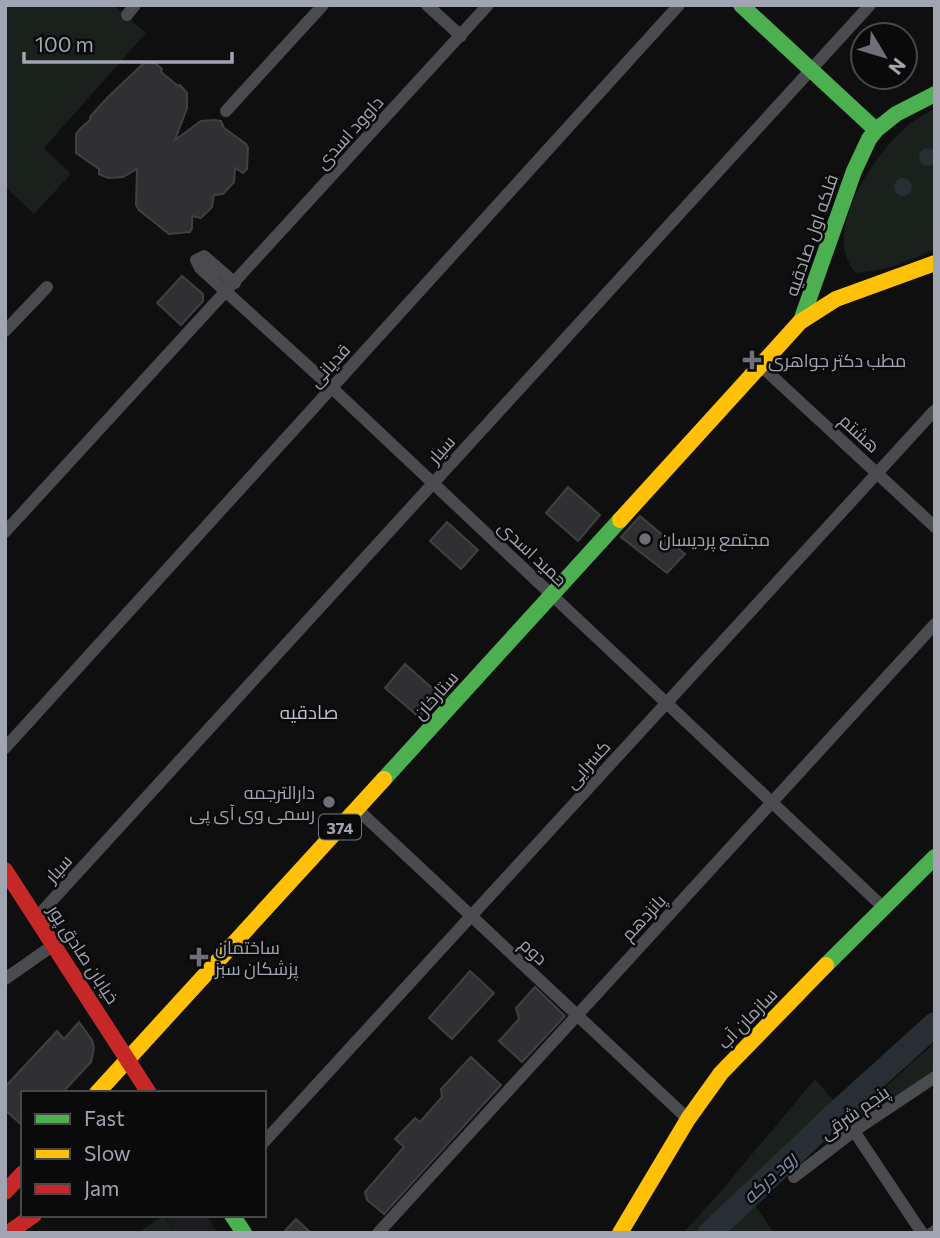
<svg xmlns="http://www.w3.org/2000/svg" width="940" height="1238" font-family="Commissioner,Cairo,sans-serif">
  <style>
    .built { fill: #1c1c1e }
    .green { fill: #1a201b }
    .water { fill: #272e34 }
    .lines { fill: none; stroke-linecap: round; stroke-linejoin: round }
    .river { stroke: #272e34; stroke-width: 24 }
    .building { fill: #303032; stroke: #3f4044; stroke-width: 2 }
    .street { stroke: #4a4b4f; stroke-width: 12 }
    .fast { stroke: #4caf50; stroke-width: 16 }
    .slow { stroke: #ffc107; stroke-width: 16 }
    .jam { stroke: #c62828; stroke-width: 16 }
    .poi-dot { fill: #6e7079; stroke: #0a0a0b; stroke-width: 2.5 }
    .labels { text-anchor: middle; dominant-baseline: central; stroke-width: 5; stroke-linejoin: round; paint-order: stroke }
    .shield { fill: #0a0a0b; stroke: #74767f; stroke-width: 2 }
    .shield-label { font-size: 16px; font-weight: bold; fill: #a1a5b1 }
    .street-label { font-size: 18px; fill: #a1a5b1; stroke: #0a0a0b }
    .poi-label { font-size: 18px; fill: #a1a5b1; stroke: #0a0a0b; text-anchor: start }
    .neighbourhood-label { font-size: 19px; fill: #c1c4cd; stroke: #0a0a0b }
    .water-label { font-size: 19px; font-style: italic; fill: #7891ab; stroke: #0a0a0b }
  </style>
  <rect width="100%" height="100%" fill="#0f0f10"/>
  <!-- built -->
  <path class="built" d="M 165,1215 L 206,1215 L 218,1233 L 175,1233 Z"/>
  <!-- green -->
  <path class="green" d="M 5,5 L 114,5 L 146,33 L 44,148 L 71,174 L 34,214 L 5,187 Z
    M 935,108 L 935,249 C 907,263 887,270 856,273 C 819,234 875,153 907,126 C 915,119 926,114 935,108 Z
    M 935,1042 L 935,1072 L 812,1159 L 852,1117 Z
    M 815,1079 L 838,1106 L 704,1233 L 683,1233 L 716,1197 Z
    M 754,1204 L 774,1233 L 723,1233 Z
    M 164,1215 L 175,1233 L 138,1233 Z"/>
  <!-- water -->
  <path class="water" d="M919 157a9 9 0 1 1 18 0a9 9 0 1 1-18 0Z
    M894 187a9 9 0 1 1 18 0a9 9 0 1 1-18 0Z"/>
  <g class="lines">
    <!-- river -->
    <path class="river" d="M 831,1118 L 935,1024
      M 710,1233 L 827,1122"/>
  </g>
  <!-- building -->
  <path class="building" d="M 144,63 L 155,63 L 162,69 L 161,72 L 178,86 L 180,85 L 187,93 L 187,108 L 175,140 L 201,121 L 214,120 L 221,121 L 224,128 L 246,144 L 248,148 L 247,169 L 243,173 L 235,168 L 234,182 L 223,194 L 214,195 L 212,207 L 201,218 L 192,216 L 192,228 L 190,232 L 169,234 L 139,210 L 136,205 L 137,169 L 123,177 L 108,178 L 99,174 L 99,169 L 76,153 L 76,134 L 80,129 L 91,119 L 90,117 L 108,97 Z
    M 182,276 L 203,294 L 203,301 L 181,325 L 157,303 Z
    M 568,487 L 600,515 L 578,541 L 546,513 Z
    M 640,516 L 685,554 L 667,573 L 621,537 Z
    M 447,522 L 478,550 L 461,569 L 430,541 Z
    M 405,664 L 439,694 L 419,717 L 385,688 Z
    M 470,971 L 494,993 L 452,1039 L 429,1018 Z
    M 535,987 L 565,1016 L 522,1062 L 499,1041 L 519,1019 L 516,1008 Z
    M 79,1022 L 92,1040 L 94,1048 L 91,1062 L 62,1093 L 23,1093 L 23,1126 L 5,1110 L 5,1087 L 57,1031 L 64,1039 Z
    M 471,1057 L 501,1085 L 384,1214 L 367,1200 L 365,1192 L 404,1147 L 395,1139 L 415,1118 L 420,1122 L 442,1097 L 441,1089 Z
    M 296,1219 L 311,1233 L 283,1233 Z"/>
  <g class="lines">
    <!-- street -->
    <path class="street" d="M 427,5 L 461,36
      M 127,15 L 135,5
      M 226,111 L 323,5
      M 235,283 L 204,256 L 196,260 L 200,268 L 332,388 L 883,907
      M 5,331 L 47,287
      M 761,366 L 935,527
      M 5,532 L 488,5
      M 5,748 L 679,5
      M 357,809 L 688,1119
      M 37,917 L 870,5
      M 5,979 L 55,944
      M 854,1131 L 922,1233
      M 264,1142 L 935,410
      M 794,1177 L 854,1131 L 935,1077
      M 378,1233 L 935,624
      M 932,1233 L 935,1231"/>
    <!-- fast -->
    <path class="fast" d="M 741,5 L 876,130
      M 801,321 L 854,171 L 869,139 L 876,130 L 896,114 L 935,94
      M 384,779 L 620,520
      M 826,965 L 935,857
      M 232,1215 L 244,1233"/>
    <!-- slow -->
    <path class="slow" d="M 620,520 L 800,322 L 836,299 L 935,263
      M 97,1093 L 384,779
      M 620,1233 L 688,1119 L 721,1073 L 826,965"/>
    <!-- jam -->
    <path class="jam" d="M 5,870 L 149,1093
      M 5,1192 L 23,1173
      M 8,1233 L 34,1215"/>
  </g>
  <!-- markers -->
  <g class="poi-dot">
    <path d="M748.5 349.5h7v7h7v7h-7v7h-7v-7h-7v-7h7z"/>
    <circle cx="645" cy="539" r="7"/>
    <circle cx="329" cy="802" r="7"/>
    <path d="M195.5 946.5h7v7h7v7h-7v7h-7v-7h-7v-7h7z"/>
  </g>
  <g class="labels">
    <!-- shield labels -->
    <rect class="shield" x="319" y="814.5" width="42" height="25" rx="5"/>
    <g class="shield-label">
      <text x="340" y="827">374</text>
    </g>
    <!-- street labels -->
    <g class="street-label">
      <text transform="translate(349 132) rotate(-48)">داوود اسدی</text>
      <text transform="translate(811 235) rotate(-71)">فلکه اول صادقیه</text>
      <text transform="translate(329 365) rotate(-48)">قدیانی</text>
      <text transform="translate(860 433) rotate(43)">هشتم</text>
      <text transform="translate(441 449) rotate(-48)">سیار</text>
      <text transform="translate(533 553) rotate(43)">حمید اسدی</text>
      <text transform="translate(435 695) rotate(-48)">ستارخان</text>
      <text transform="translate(587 764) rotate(-48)">کسرایی</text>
      <text transform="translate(58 868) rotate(-48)">سیار</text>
      <text transform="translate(643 917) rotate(-47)">پانزدهم</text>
      <text transform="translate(534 951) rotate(43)">دوم</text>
      <text transform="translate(84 954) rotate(57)">خیابان صادق پور</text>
      <text transform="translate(747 1018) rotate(-46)">سازمان آب</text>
      <text transform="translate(854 1112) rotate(-35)">پنجم شرقی</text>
    </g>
    <!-- poi labels -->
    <g class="poi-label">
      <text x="768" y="360">مطب دکتر جواهری</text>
      <text x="659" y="539">مجتمع پردیسان</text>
      <text x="315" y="792" text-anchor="end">دارالترجمه<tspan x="315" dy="21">رسمی وی آی پی</tspan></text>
      <text x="215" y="947">ساختمان<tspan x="215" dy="21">پزشکان سبز</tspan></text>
    </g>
    <!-- neighbourhood labels -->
    <g class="neighbourhood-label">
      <text x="309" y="711">صادقیه</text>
    </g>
    <!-- water labels -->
    <g class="water-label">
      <text transform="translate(769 1177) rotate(-43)">رود درکه</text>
    </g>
  </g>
  <!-- border -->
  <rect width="940" height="1238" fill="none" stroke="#a1a5b1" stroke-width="14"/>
  <!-- legend -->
  <rect x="21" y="1091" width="245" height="126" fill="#0a0a0b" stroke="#46484d" stroke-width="2"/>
  <rect x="35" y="1114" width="35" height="10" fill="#4caf50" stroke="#46484d" stroke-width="2"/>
  <text x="84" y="1126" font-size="21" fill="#a1a5b1">Fast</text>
  <rect x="35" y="1149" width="35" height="10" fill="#ffc107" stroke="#46484d" stroke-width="2"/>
  <text x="84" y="1161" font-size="21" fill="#a1a5b1">Slow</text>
  <rect x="35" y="1184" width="35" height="10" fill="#c62828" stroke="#46484d" stroke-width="2"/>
  <text x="84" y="1196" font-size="21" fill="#a1a5b1">Jam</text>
  <!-- north arrow -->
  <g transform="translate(884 56) rotate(128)"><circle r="33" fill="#0a0a0b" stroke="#46484d" stroke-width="2"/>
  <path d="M0-5L12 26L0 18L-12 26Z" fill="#6e7079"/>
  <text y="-10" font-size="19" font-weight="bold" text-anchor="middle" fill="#a1a5b1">N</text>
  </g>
  <!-- scale -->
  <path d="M24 52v10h208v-10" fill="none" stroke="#a1a5b1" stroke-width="3.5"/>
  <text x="35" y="52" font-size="21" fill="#a1a5b1" stroke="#0a0a0b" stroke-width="5" paint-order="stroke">100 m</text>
</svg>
